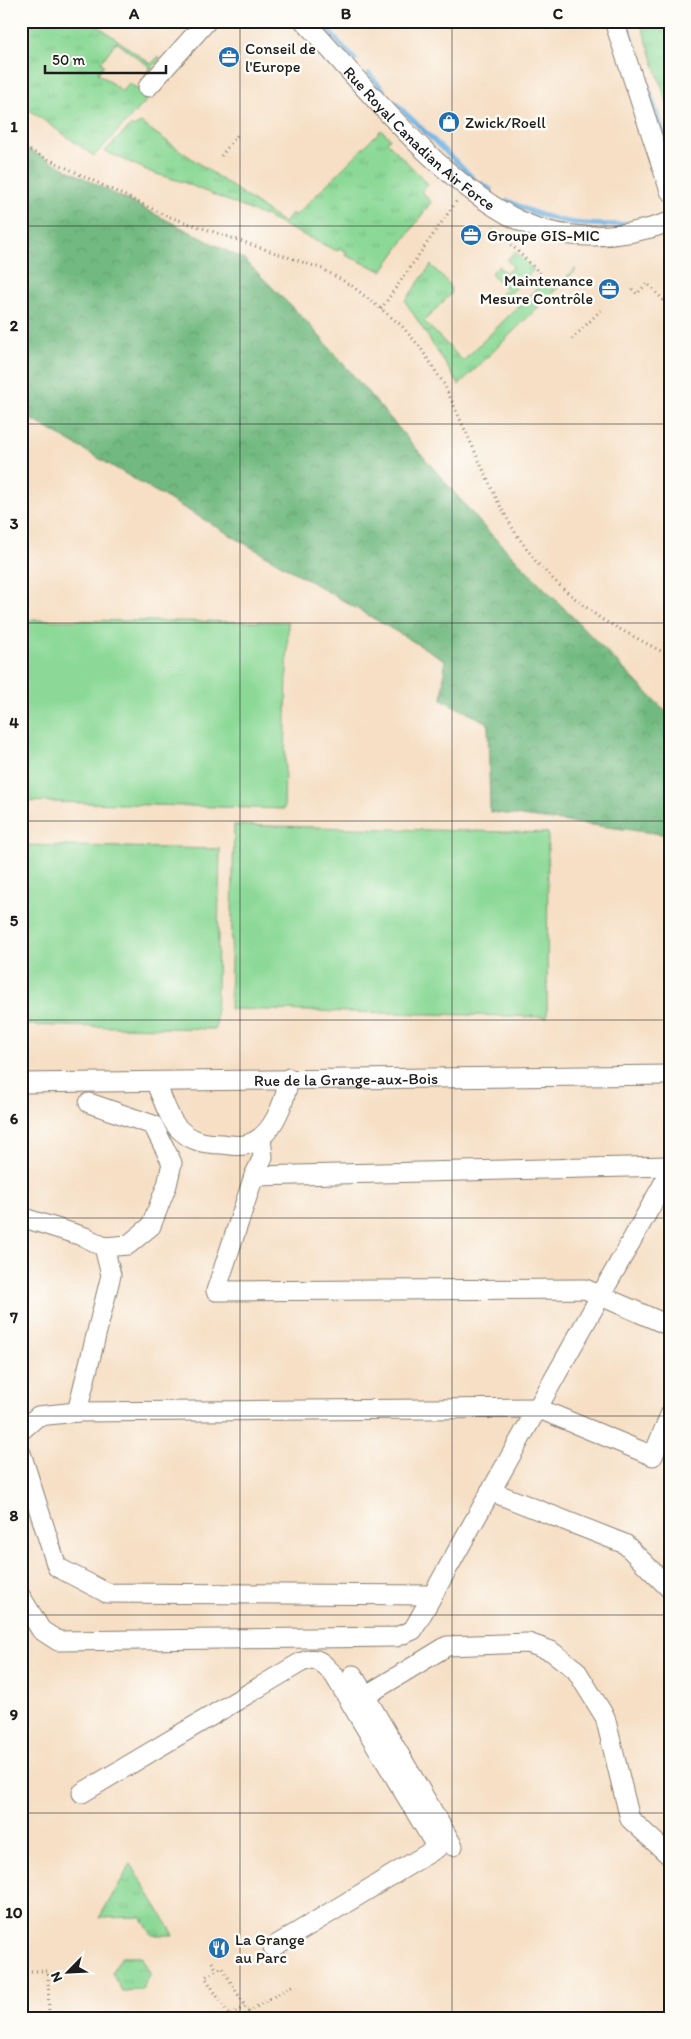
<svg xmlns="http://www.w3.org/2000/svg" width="691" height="2039" font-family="Itim,sans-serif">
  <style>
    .grass { fill: url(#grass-tufts); stroke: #547a5a }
    .forest { fill: url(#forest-crowns); stroke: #466a4e }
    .pitch { fill: #8cd997; stroke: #547a5a }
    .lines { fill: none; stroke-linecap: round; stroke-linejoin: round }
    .stream { stroke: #6bb0e1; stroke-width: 5 }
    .minor-casing { stroke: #897e70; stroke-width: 21 }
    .path { stroke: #897e70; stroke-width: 3; stroke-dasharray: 1 4; stroke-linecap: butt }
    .minor { stroke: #fff; stroke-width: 19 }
    .grid { fill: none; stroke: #1c1c1c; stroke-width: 1; stroke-opacity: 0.55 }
    .labels { text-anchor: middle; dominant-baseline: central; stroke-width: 5; stroke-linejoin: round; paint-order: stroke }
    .poi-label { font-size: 16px; fill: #1c1c1c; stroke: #fdfcf7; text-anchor: start }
    .street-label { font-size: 16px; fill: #1c1c1c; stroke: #fdfcf7 }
    .neatline { fill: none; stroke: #1c1c1c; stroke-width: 2 }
    .grid-label { font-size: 16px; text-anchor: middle; font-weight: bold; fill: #1c1c1c }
  </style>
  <defs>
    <pattern id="grass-tufts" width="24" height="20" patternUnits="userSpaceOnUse" patternTransform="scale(1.25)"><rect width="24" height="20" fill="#8cd997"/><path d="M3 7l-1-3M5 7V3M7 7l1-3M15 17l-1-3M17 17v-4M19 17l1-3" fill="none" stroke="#78ba82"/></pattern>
    <pattern id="forest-crowns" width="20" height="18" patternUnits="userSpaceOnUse" patternTransform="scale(1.25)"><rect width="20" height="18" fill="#71b980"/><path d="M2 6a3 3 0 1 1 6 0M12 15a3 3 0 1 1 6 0" fill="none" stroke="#619e6e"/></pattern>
  </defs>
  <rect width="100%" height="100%" fill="#fdfcf7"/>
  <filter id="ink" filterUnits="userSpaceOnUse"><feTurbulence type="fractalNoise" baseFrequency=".02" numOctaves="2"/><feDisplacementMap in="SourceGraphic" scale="10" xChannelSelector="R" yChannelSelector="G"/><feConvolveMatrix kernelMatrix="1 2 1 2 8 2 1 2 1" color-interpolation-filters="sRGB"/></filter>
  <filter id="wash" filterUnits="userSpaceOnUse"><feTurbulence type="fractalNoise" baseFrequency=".0096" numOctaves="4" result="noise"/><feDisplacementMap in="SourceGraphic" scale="20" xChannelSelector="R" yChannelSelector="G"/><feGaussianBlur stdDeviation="1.12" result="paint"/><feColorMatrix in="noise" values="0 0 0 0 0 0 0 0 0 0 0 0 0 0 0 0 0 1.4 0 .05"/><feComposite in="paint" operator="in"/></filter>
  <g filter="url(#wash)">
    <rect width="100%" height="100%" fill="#f6dfc5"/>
    <!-- grass -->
    <path class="grass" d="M 36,21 L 91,21 L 151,64 L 159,56 L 160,59 L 145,76 L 150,67 L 116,42 L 101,62 L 104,65 L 98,73 L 122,91 L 129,83 L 148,96 L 215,21 L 222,21 L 94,156 L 21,104 L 21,34 Z
      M 640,21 L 670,21 L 670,112 Z
      M 141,123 L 284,223 L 292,213 L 295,216 L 381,130 L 390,138 L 387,142 L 428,184 L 421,191 L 431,202 L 382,271 L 345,255 L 346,251 L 339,248 L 337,251 L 270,219 L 265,214 L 264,216 L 183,182 L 153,173 L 105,151 L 131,125 L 133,127 Z
      M 515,251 L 534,270 L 502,302 L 498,297 L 506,289 L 491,273 L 498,266 L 506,273 L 513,267 L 507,260 Z
      M 431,265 L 448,283 L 452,293 L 424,321 L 463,361 L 544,281 L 552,290 L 575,269 L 576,270 L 459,385 L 405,301 Z
      M 131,1864 L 174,1935 L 152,1935 L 141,1917 L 99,1918 Z
      M 122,1956 L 141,1956 L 150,1973 L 142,1990 L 122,1991 L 112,1973 Z"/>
    <!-- forest -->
    <path class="forest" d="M 21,146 L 245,260 L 308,323 L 484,527 L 670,716 L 670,835 L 490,812 L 488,723 L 442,700 L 445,660 L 21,413 Z"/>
    <!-- pitch -->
    <path class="pitch" d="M 21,620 L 288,622 L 284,809 L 21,801 Z
      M 234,825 L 548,833 L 547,1017 L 230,1009 Z
      M 21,845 L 220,849 L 216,1029 L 21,1025 Z"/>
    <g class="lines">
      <!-- stream -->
      <path class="stream" d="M 319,21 L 355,60
        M 626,21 L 670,154
        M 369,74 L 383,90
        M 395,103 L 472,177
        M 481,183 L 491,190
        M 508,201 C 549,222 582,227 628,224"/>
    </g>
  </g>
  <g filter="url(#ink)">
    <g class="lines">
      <!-- minor casing -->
      <g class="minor-casing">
        <g id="minor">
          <path id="s1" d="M 304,21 C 365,86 438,180 518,220 C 565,243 622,239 670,222"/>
          <path d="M 614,21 L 670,191"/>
          <path d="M 148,87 L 207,21"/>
          <path d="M 155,1082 C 162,1095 167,1116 177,1127 C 190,1141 204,1144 222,1144 C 230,1145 241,1147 248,1144 C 273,1137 285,1101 289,1078"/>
          <path id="s2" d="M 21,1083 L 670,1075"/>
          <path d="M 89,1103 L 153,1125 L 172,1163 L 167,1185 L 151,1226 L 128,1245 L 104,1247"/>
          <path d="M 261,1138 L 263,1157 L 254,1176 L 216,1291 L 585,1289 L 670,1326"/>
          <path d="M 254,1176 L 670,1166"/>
          <path d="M 21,1217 L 85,1237 L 104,1247 L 111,1275 L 77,1412"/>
          <path d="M 21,1431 L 38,1416 L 77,1412 L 537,1408 L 653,1456 L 670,1415"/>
          <path d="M 21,1453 L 57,1567 L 107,1593 L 432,1595"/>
          <path d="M 490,1491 L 625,1544 L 670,1589"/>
          <path d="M 21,1597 L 41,1630 L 58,1641 L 396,1637 L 413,1630 L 670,1172"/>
          <path d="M 353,1675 L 453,1846"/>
          <path d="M 365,1696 L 447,1646 L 528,1643 L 551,1651 L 576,1670 L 605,1717 L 630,1819 L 670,1856"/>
          <path d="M 82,1793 L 298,1664 C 317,1654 320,1661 334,1675 L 437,1848 L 273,1947"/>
        </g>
      </g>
      <!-- path -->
      <path class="path" d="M 21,146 L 167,216 L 323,269 L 352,286 L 381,309 L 401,325 L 420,347 L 444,384 L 498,502 L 516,534 L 537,563 L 562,588 L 601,619 L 670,656
        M 221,156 L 239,133
        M 493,227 L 541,274
        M 632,289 L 637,294 L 647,283 L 670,307
        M 381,309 L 458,199
        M 572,339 L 601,310
        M 212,1962 L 217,1970
        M 21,1971 L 48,1971 L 49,2018
        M 248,2012 L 293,1985
        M 227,2018 L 245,2006
        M 231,2018 L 205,1977 L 222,1967 L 252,2018"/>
      <!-- minor -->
      <use href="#minor" class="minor"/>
    </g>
  </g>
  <!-- grid -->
  <path class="grid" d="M 240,21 L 240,2018M 452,21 L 452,2018M 21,226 L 670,226M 21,424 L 670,424M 21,623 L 670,623M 21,821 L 670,821M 21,1020 L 670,1020M 21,1218 L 670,1218M 21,1416 L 670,1416M 21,1615 L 670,1615M 21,1813 L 670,1813"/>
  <!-- icons -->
  <defs>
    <g id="office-disc" transform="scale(1.125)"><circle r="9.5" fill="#1f6fb2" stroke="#fdfcf7"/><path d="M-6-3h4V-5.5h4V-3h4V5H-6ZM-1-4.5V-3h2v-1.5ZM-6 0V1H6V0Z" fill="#fff"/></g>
    <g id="shop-disc" transform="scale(1.125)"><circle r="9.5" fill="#1f6fb2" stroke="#fdfcf7"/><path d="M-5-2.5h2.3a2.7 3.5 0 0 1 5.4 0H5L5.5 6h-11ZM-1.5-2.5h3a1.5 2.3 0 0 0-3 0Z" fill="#fff"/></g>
    <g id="restaurant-disc" transform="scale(1.125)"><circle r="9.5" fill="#1f6fb2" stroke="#fdfcf7"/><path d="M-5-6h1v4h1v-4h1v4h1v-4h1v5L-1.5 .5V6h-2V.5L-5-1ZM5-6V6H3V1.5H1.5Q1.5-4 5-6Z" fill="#fff"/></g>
  </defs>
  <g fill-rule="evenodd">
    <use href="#office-disc" x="229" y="57"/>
    <use href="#shop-disc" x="449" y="122"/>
    <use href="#office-disc" x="471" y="235"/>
    <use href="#office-disc" x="609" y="289"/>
    <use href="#restaurant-disc" x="219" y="1948"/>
  </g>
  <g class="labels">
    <!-- poi labels -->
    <g class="poi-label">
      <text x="245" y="48">Conseil de<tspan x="245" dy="18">l'Europe</tspan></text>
      <text x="465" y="122">Zwick/Roell</text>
      <text x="487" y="235">Groupe GIS-MIC</text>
      <text x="593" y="280" text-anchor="end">Maintenance<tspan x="593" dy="18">Mesure Contrôle</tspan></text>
      <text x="235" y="1939">La Grange<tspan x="235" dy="18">au Parc</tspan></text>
    </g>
    <!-- street labels -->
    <g class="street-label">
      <text stroke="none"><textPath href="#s1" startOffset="165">Rue Royal Canadian Air Force</textPath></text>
      <text stroke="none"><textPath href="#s2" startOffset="325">Rue de la Grange-aux-Bois</textPath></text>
    </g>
  </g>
  <!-- margin -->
  <rect width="691" height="2039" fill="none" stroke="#fdfcf7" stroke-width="55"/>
  <!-- north arrow -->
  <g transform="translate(68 1972) rotate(246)" stroke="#fdfcf7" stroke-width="4" paint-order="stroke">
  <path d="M0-4L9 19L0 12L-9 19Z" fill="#1c1c1c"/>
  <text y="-8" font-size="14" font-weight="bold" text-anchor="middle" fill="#1c1c1c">N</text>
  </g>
  <!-- scale -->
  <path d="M45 65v8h121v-8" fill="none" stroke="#1c1c1c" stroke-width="2.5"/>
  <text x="52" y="65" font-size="15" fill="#1c1c1c" stroke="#fdfcf7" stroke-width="4" paint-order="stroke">50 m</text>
  <rect x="28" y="28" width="636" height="1984" class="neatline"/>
  <g class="grid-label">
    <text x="134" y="19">A</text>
    <text x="346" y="19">B</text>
    <text x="558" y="19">C</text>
    <text x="14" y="132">1</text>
    <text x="14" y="331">2</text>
    <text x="14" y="529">3</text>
    <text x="14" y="728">4</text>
    <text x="14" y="926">5</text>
    <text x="14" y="1124">6</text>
    <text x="14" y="1323">7</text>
    <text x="14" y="1521">8</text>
    <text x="14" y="1720">9</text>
    <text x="14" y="1918">10</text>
  </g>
</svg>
